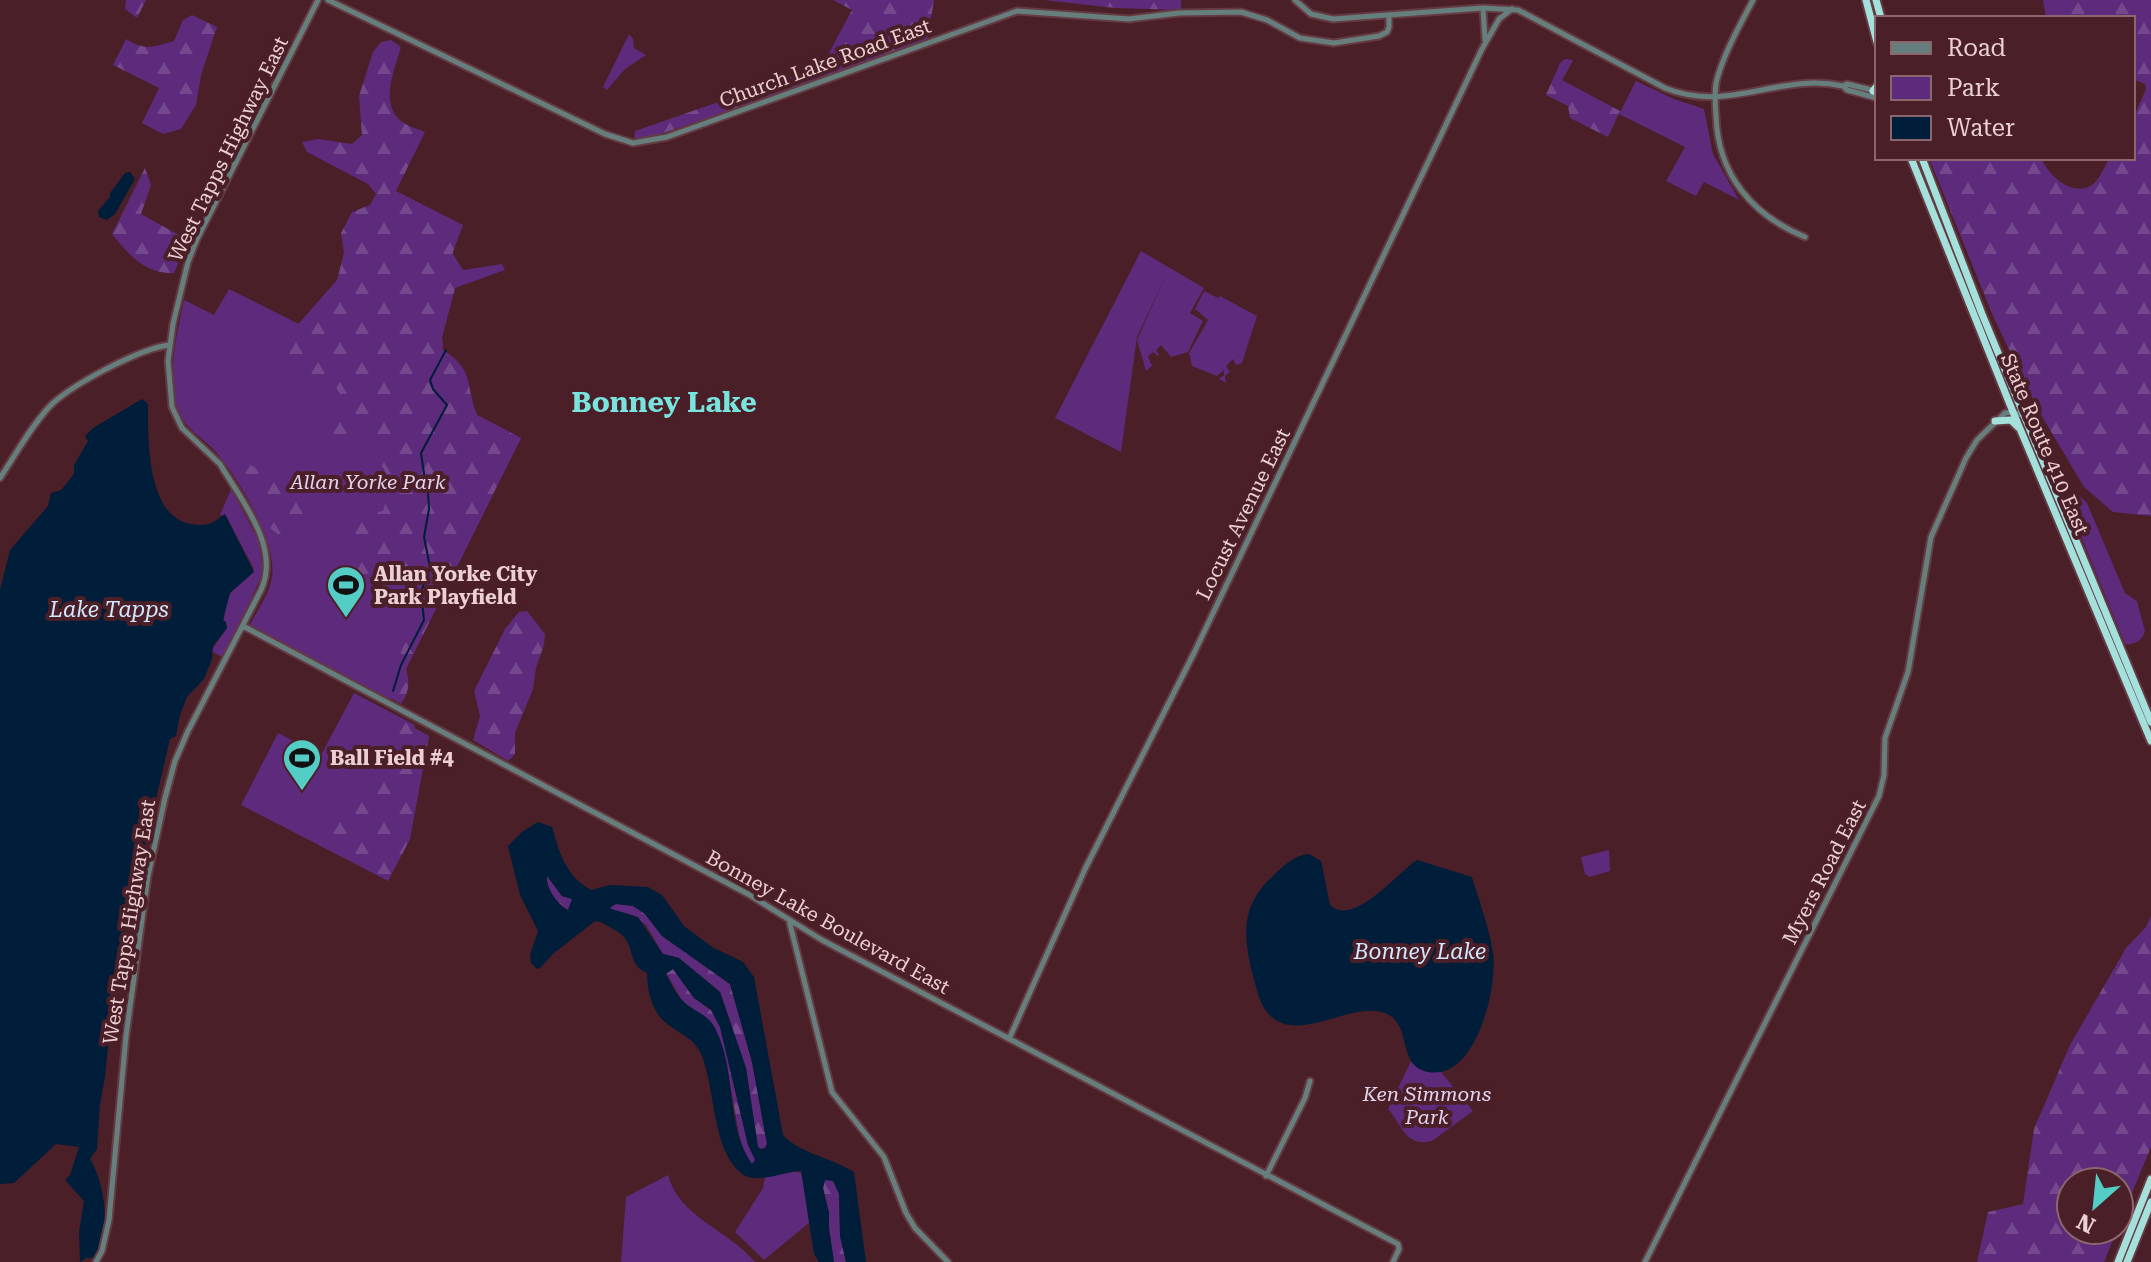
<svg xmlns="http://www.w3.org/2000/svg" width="2151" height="1262" font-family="'Roboto Serif',serif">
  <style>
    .green { fill: #5d2a7c }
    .forest { fill: url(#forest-firs) }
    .water { fill: #001d3a; fill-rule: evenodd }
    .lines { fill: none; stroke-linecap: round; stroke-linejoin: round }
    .stream { stroke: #001d3a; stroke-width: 2 }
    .tertiary-casing { stroke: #643b43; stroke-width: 9 }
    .trunk-casing { stroke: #643b43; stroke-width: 11 }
    .tertiary { stroke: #667f7d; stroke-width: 5 }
    .trunk { stroke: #a4e0dc; stroke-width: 7 }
    .labels { text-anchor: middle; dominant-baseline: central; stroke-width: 8; stroke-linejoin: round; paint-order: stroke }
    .street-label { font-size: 20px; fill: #edd0d3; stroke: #4a1f27 }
    .park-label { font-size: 20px; font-style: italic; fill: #e3d4ef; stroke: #4a1f27 }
    .poi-label { font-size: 20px; font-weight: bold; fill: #edd0d3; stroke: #4a1f27; text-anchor: start }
    .water-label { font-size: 22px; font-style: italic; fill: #d1e7fe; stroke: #4a1f27 }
    .district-label { font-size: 28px; font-weight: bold; fill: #79e4de; stroke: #4a1f27 }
  </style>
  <defs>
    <pattern id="forest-firs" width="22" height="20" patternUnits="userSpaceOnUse" patternTransform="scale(2)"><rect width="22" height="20" fill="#5d2a7c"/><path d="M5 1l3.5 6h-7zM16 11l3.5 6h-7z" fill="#75488e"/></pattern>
  </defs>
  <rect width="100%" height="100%" fill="#4a1f27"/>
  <!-- green -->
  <path class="green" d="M 629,34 L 633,39 L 634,48 L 646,55 L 625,69 L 607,90 L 603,87 Z
    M 1636,81 L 1674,99 L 1704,109 L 1713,154 L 1739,200 L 1704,182 L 1696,196 L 1666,181 L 1685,147 L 1619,114 Z
    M 450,249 L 463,270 L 502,264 L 505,270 L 455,288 L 442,337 L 443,350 C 474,370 465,386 477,415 L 521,438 L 390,701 L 249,626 C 257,611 270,593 272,576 C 277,542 237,475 214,450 C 201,436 185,429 178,410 C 166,375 177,334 184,300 L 214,315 L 229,289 L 386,368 Z
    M 1141,251 L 1204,288 L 1190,313 L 1203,321 L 1188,352 L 1171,357 L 1161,345 L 1156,350 L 1159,355 L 1157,356 L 1154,352 L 1148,356 L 1152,366 L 1146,371 L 1137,340 L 1165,277 L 1137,337 L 1121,452 L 1055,418 Z
    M 1204,291 L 1218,298 L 1220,296 L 1257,316 L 1242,363 L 1236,365 L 1233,359 L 1226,366 L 1230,372 L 1225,376 L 1226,383 L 1219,379 L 1224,375 L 1224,370 L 1217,376 L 1192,366 L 1189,353 L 1208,320 L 1195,309 Z
    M 231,489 L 259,541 L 263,573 L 224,658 L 211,651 L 225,631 C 222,619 226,596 235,587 C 242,580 250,578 254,569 L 226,516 L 220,515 Z
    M 2076,493 L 2087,503 L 2125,593 L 2137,601 L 2145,631 C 2142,641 2135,645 2125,644 L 2066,500 L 2070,494 Z
    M 354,693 L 415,725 L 346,859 L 241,805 L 278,733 L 321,755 Z
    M 1609,850 L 1610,871 L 1590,877 L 1585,874 L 1581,857 Z
    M 1411,1061 L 1427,1072 L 1441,1072 L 1473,1111 L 1432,1141 C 1406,1148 1402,1125 1388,1109 Z
    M 791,1171 L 802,1173 L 810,1222 L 764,1260 L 735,1232 L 763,1188 L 765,1177 Z
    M 668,1175 C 679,1217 727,1229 755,1262 L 621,1262 L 626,1197 Z"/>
  <!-- forest -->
  <path class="forest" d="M 126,0 L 146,0 L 137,18 L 125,9 Z
    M 833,0 L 934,0 L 927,42 L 820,81 L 651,137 L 634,140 L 635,131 L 822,66 L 852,10 Z
    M 1044,0 L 1181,0 L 1181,10 L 1115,8 Z
    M 2043,0 L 2151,0 L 2151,516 L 2113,512 L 2084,487 L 2037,408 L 1993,316 L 1929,158 L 1970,158 L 1976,161 L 1978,158 L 2041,158 C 2048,175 2073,198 2092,185 C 2100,179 2104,167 2110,158 L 2133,158 L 2133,119 L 2146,89 L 2145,84 L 2133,79 L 2133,18 L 2046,18 Z
    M 192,15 L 217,27 L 201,75 L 196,105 L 181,129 L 163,134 L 142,123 L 159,88 L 113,65 L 126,39 C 145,51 153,47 174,41 L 183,20 Z
    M 391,40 L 401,47 C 395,69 379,103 401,121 C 407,126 418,129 425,132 L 396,191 L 463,225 L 450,260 L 455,288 L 442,337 L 443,350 C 475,370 465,385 477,415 L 521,438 L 406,669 C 410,682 409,693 401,704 L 387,696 L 386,691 L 413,621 L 414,610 L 409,604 L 350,571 L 347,566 L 358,510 L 370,513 L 383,511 C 387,497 392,477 381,465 C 373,457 370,455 369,443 L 366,440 L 360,440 L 343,462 C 327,437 335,422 341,395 L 334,385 L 316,388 L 302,385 L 285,366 L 283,354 L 294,329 L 337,280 L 344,253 L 341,233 L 352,212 L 370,205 L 376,194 L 368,184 L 307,152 L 302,142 L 318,139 L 352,144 L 362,135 L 359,96 L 373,52 L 381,42 Z
    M 1565,59 L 1573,60 L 1562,80 L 1620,111 L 1608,137 L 1570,118 L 1568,106 L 1546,95 L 1560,63 Z
    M 145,168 L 151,185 L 141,214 L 188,240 L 174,273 C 145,274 129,255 112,234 Z
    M 234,462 L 243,462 L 310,490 L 315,509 L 297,542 L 290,544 L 269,527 L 258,511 L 235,475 Z
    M 527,611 L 545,634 L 544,645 L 536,668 L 533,689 L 515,733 L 515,754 L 508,761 L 473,740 L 480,716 L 474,691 L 505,629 L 519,612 Z
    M 402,721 L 429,736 L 410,839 L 388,881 L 319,845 L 354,801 L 371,797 C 388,776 395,748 395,722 Z
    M 547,876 L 562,896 L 572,899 L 568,910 C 558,905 545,887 547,876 Z
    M 616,904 L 633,906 L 645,914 L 662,936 L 730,984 L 752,1062 L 767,1144 L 765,1148 L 761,1149 L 758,1147 L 746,1068 L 720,992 L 679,958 L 663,954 L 646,925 L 632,915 L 611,909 L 610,907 Z
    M 2151,916 L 2151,1147 L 2119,1224 L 2119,1182 L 2071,1182 L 2071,1230 L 2117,1230 L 2104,1262 L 1977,1262 L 1988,1212 L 2023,1204 L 2034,1129 L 2070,1045 L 2126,948 L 2146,927 Z
    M 673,969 L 694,998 L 711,1010 L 720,1027 L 748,1145 L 756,1160 L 751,1165 L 741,1146 L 726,1061 L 709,1020 L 683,1002 L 666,973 Z
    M 829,1178 L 838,1186 L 839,1194 L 840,1236 L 846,1262 L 834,1262 L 829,1228 L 829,1213 L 823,1188 L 825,1180 Z"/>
  <!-- water -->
  <path class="water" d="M 130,172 L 135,179 L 115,214 L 107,220 L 99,217 L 98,211 L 110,197 L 110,193 L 125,173 Z
    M 142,399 L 148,404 C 148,444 146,535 209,524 C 216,522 219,517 225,514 L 254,572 L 230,593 L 223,620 L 226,622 L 227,628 L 213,646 L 212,659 L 204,679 L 187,697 L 180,715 L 176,736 L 170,739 L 116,969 L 105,1077 L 100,1104 L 97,1149 L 90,1159 C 105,1183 112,1234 95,1258 L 86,1258 L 80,1262 L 79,1232 L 84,1201 L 65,1180 L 70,1175 L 79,1147 L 56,1144 L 14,1183 L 0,1184 L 0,590 L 10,550 L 48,506 L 51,493 L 61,490 L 74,474 L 74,465 L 88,441 L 85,436 L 93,428 Z
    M 538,822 L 552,827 C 560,854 565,875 591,890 L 610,885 L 648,887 L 662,895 L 684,926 L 712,947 L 743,962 L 754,977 L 783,1135 C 797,1152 834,1159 854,1172 L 866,1262 L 846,1262 L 840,1236 L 839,1194 L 833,1181 L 825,1180 L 823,1188 L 829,1213 L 829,1228 L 834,1262 L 819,1262 L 814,1254 L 801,1171 C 785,1171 757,1185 742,1174 C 711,1150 716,1088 701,1054 C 693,1036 678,1034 665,1022 C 651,1011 647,988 647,973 C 624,963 639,942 613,929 C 606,925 603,922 595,921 L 554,953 L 540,968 L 537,969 L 531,963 L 530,955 L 538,931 L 520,895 L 508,846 L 522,832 ZM 547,876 L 562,896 L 572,899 L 568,910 C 558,905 545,887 547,876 ZM 616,904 L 633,906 L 645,914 L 662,936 L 730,984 L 752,1062 L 767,1144 L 765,1148 L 761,1149 L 758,1147 L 746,1068 L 720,992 L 679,958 L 663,954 L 638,917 L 611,909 L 611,907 ZM 673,969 L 694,998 L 711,1010 L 720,1027 L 748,1145 L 755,1160 L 752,1164 C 725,1125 737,1070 715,1028 C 707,1013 692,1011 682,1000 C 675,993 671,982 666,974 Z
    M 1309,854 L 1321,861 L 1330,905 C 1353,928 1397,873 1417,860 L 1472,877 C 1479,901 1489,927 1493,953 C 1498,987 1476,1081 1428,1072 C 1397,1066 1412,1028 1389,1015 C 1360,999 1313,1035 1282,1023 C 1263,1016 1259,998 1254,980 C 1243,937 1239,907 1274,875 C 1284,865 1295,855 1309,854 Z"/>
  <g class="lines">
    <!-- stream -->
    <path class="stream" d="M 426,487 L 421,453 L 447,405 L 433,389 L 430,380 L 446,350
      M 393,691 L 401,665 L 424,620 L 421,592 L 430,567 L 424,537 L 429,509 L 428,493"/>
    <!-- tertiary casing -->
    <g class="tertiary-casing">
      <path id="tertiary" d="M 328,0 L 605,134 L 633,143 L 667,137 L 1017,11 L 1129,19 L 1179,13 L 1241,12 L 1267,20 L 1300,38 L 1334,43 L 1379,36 L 1387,32 L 1389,27 L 1389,16
        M 1295,0 L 1311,14 L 1333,19 L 1483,8 L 1518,10 L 1665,88 C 1729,114 1779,72 1843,86 L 1847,84 L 1876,91
        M 1753,0 C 1740,25 1725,51 1717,79 C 1714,90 1715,104 1716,116 C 1718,175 1752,215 1805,237
        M 1483,8 L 1485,40
        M 1843,86 L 1847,90 L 1877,98
        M 0,478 C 16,454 31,426 51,405 C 73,384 139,349 169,345
        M 243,626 L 748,894 L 822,940 L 1398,1244 L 1399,1249 L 1393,1262
        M 789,920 L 832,1092 L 884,1157 L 906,1213 L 915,1228 L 948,1262
        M 1009,1039 L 1086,867 L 1194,653 L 1482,49 L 1499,19 L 1512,9
        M 1266,1176 L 1305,1098 L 1310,1081
        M 96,1262 L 102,1251 L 109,1220 L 126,1036 L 148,876 L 165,798 L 175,761 L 188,731 L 261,590 C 281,547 241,500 220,464 L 182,428 L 172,407 L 168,361 L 173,324 L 188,262 L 197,239 L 318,0
        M 1645,1262 L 1879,796 L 1884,775 L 1885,738 L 1908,672 L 1931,537 L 1966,458 L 1977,440 L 2005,413 L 2013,412 L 2024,416"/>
    </g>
    <!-- trunk casing -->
    <g class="trunk-casing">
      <path id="trunk" d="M 1866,0 L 1877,42
        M 1876,0 L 1881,18
        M 1873,91 L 1877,86
        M 1911,158 L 2013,412 L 2151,741
        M 1922,158 L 1982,314 L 2151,722
        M 1995,421 L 2011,420 L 2018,427
        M 2118,1262 L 2151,1179
        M 2127,1262 L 2151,1202"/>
    </g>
    <!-- tertiary -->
    <use href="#tertiary" class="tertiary"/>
    <!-- trunk -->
    <use href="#trunk" class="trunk"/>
  </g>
  <!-- icons -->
  <defs>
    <g id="stadium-pin" transform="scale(2)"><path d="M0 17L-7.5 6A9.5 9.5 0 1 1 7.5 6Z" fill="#54cdc7" stroke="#4a1f27"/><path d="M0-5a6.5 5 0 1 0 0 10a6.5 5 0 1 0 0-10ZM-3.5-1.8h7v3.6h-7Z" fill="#111"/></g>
  </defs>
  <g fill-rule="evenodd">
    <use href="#stadium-pin" x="346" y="585"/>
    <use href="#stadium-pin" x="302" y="758"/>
  </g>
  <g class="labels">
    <!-- street labels -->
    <g class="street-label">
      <text transform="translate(825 63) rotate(-20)">Church Lake Road East</text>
      <text transform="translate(228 149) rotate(-64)">West Tapps Highway East</text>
      <text transform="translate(2045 444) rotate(67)">State Route 410 East</text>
      <text transform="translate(1243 514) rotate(-64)">Locust Avenue East</text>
      <text transform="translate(1824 872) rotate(-63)">Myers Road East</text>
      <text transform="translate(129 922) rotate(-81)">West Tapps Highway East</text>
      <text transform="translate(828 922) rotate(29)">Bonney Lake Boulevard East</text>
    </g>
    <!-- park labels -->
    <g class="park-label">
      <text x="368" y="482">Allan Yorke Park</text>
      <text x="1427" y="1094">Ken Simmons<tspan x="1427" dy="23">Park</tspan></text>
    </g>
    <!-- poi labels -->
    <g class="poi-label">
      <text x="374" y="574">Allan Yorke City<tspan x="374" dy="23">Park Playfield</tspan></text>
      <text x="330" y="758">Ball Field #4</text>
    </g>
    <!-- water labels -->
    <g class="water-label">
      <text x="109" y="609">Lake Tapps</text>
      <text x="1420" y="951">Bonney Lake</text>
    </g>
    <!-- district labels -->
    <g class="district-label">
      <text x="664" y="402">Bonney Lake</text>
    </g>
  </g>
  <!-- legend -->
  <rect x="1875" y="16" width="260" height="144" fill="#4a1f27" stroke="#8b666c" stroke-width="2"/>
  <rect x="1891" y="42" width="40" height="12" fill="#667f7d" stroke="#8b666c" stroke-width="2"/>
  <text x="1947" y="56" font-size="24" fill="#edd0d3">Road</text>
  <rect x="1891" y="76" width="40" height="24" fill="#5d2a7c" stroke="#8b666c" stroke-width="2"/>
  <text x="1947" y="96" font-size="24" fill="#edd0d3">Park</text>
  <rect x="1891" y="116" width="40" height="24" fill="#001d3a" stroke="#8b666c" stroke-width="2"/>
  <text x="1947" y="136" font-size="24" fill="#edd0d3">Water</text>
  <!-- north arrow -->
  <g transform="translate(2095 1206) rotate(207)"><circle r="38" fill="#4a1f27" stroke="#8b666c" stroke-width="2"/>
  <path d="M0-6L14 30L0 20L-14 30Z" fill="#54cdc7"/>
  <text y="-12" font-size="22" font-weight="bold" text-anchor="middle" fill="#edd0d3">N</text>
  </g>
</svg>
